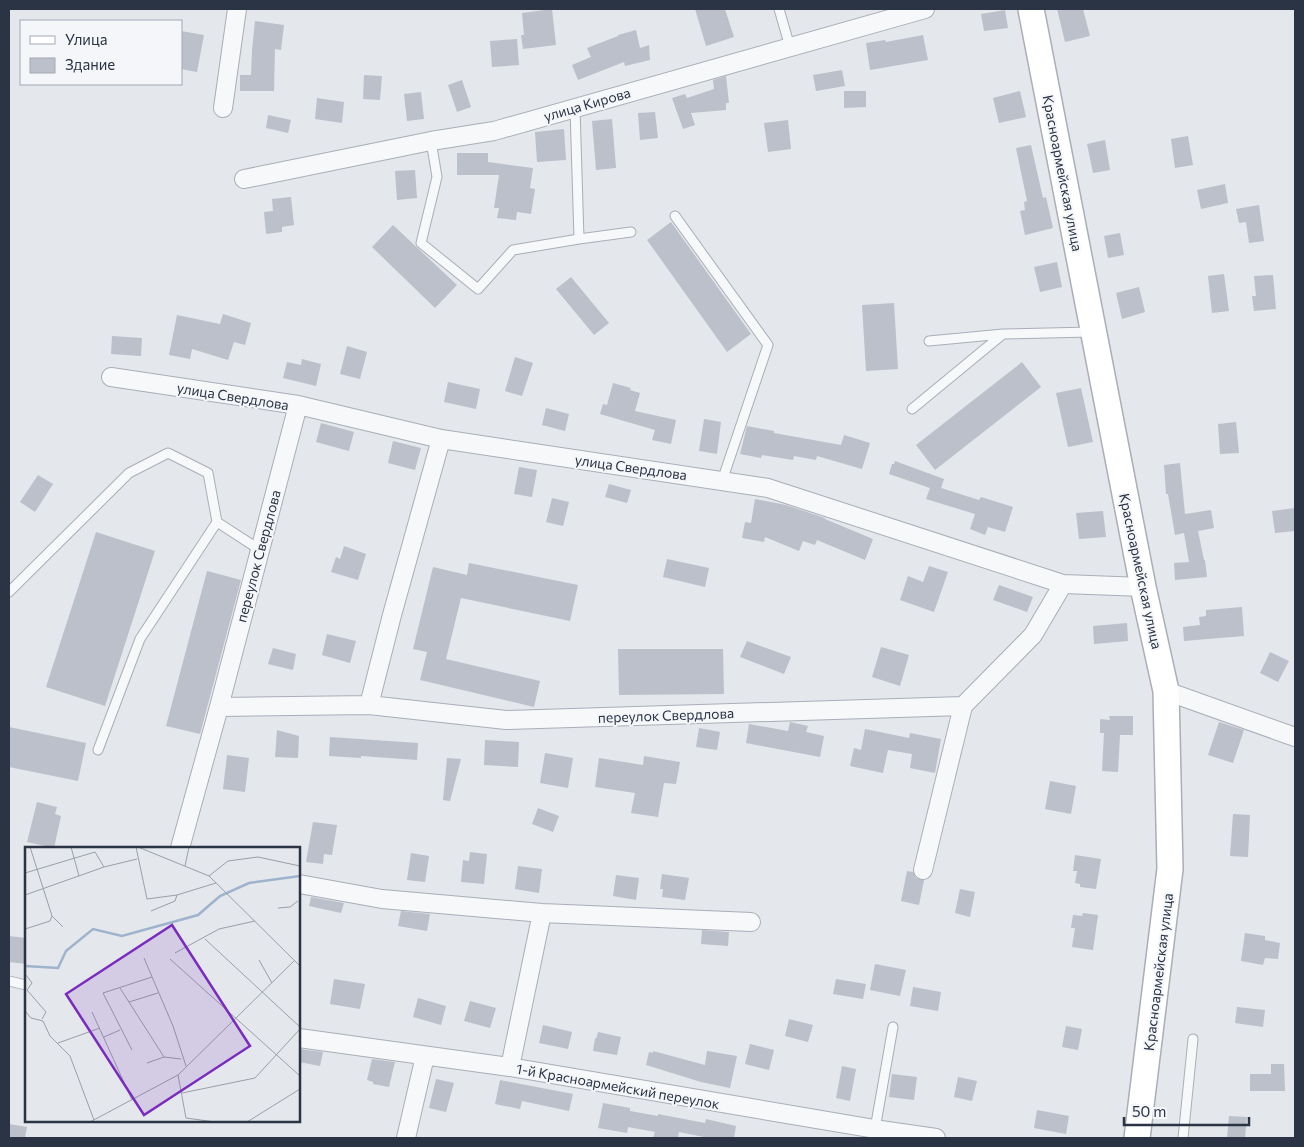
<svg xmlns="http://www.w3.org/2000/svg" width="1304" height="1147" font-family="Commissioner,sans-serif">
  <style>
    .building { fill: #bbc0ca }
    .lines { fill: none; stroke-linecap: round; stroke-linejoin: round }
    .service-casing { stroke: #a9aeb7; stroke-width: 11 }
    .minor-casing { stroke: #a9aeb7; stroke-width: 20 }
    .secondary-casing { stroke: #a9aeb7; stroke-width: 28 }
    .service { stroke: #f7f8fa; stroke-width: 9 }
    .minor { stroke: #f7f8fa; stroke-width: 18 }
    .secondary { stroke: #fff; stroke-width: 25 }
    .labels { text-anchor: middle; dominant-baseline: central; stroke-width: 4; stroke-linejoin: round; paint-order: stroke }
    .street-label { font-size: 14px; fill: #2b3445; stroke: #f4f6f9 }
    .inset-river { fill: none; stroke: #9fb4cc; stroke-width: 2.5 }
    .inset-road { fill: none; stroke: #9a9fa9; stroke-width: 1 }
    .view { fill: #7b2cbf; fill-opacity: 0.15; stroke: #7b2cbf; stroke-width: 2.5 }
    .inset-edge { fill: none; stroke: #2b3445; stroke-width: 2.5 }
  </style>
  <rect width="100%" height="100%" fill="#e4e7ec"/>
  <!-- building -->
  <path class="building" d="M 552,9 L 556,45 L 523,49 L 521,35 L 524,35 L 522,13 Z
    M 695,9 L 725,9 L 734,37 L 706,46 Z
    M 1057,9 L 1083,9 L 1090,36 L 1065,42 Z
    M 1005,10 L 1008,28 L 984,31 L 981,14 Z
    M 255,21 L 284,25 L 281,50 L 275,49 L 274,91 L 240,91 L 240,75 L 251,75 L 252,50 Z
    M 636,30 L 640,48 L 649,45 L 650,60 L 625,66 L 624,62 L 578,80 L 572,65 L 591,57 L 587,48 L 618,36 L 618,35 Z
    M 181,31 L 204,35 L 197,72 L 181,69 Z
    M 923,35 L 928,60 L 870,70 L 866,43 L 885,40 L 886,42 Z
    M 517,39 L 519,65 L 492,67 L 490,41 Z
    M 842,70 L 845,86 L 816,91 L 813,75 Z
    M 364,75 L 382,76 L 380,100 L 363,99 Z
    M 726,76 L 729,103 L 726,103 L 726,110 L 691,113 L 695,125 L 683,129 L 672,98 L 685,94 L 687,98 L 714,89 L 713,80 Z
    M 462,80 L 471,107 L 457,112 L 448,85 Z
    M 844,91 L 866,91 L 866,107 L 844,108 Z
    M 1020,91 L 1026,117 L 999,123 L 993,98 Z
    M 421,92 L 424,119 L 407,121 L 404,94 Z
    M 317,98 L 344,102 L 342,123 L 315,119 Z
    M 655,112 L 658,138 L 640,140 L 638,113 Z
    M 268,115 L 291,120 L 288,133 L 266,128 Z
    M 612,119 L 616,168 L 596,170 L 592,121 Z
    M 788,120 L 791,149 L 768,152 L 764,123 Z
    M 564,129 L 566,160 L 537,162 L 535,132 Z
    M 1188,136 L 1193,165 L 1175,168 L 1171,139 Z
    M 1105,140 L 1110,170 L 1093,173 L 1087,144 Z
    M 1031,145 L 1043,198 L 1046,197 L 1053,228 L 1025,235 L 1020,211 L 1025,210 L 1024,202 L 1027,201 L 1016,148 Z
    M 457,153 L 488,153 L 488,162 L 533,168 L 530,188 L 535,189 L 531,214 L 517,212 L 516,220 L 497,218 L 499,208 L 494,208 L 499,175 L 457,175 Z
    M 415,170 L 417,198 L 397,200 L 395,171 Z
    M 1225,184 L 1228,203 L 1201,209 L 1197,190 Z
    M 291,197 L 294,225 L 282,227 L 282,232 L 266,234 L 264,212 L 273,211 L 272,199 Z
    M 1259,205 L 1264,241 L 1249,243 L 1246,222 L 1239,223 L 1236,209 Z
    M 671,222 L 751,334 L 727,352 L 647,240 Z
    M 393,225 L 457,285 L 435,308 L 372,247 Z
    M 1120,233 L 1124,255 L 1108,258 L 1104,236 Z
    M 1057,262 L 1062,287 L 1040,292 L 1034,267 Z
    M 1224,274 L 1229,311 L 1212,313 L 1208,276 Z
    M 1273,275 L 1276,309 L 1254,311 L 1252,296 L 1256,296 L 1254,276 Z
    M 571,277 L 609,323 L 594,335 L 556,289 Z
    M 1139,287 L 1145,312 L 1122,319 L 1116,293 Z
    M 894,303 L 898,369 L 866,371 L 862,305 Z
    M 223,314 L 251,323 L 245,345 L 234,342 L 228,360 L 192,349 L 190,359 L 169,355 L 177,315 L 220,324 Z
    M 112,336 L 142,338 L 141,356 L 111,354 Z
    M 347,346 L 367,352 L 360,379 L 340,374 Z
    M 515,357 L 533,363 L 522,396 L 505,391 Z
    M 302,359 L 321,364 L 316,386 L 283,378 L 287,362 L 301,365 Z
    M 1022,362 L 1041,387 L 935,470 L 916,445 Z
    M 448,382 L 480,389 L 476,409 L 444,402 Z
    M 613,383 L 631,388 L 630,390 L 640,393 L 635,411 L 676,420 L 671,444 L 652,440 L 655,430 L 600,414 L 603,404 L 607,405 Z
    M 1081,388 L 1093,442 L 1068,447 L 1056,393 Z
    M 546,408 L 569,414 L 565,431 L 542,425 Z
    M 704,419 L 721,422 L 717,454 L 699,451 Z
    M 1236,422 L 1239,453 L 1220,454 L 1218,424 Z
    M 321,423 L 354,432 L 349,451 L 316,442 Z
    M 747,426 L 774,431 L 774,433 L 841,445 L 844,435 L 870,443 L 862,469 L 817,456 L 816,460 L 794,456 L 793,460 L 762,455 L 761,458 L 740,454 Z
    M 393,441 L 421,448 L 415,470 L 388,463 Z
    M 895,461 L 944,479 L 941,488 L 979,500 L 981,497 L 1013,507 L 1005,532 L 988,527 L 985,535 L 970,529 L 975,514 L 926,499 L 930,488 L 889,474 L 892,464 L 894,464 Z
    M 1180,463 L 1185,514 L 1211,510 L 1214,528 L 1198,531 L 1204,560 L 1205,560 L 1207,577 L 1175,580 L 1174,563 L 1189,562 L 1184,533 L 1175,535 L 1168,494 L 1166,494 L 1164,465 Z
    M 519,467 L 537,470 L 532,497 L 514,494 Z
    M 38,475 L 53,484 L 35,512 L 20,502 Z
    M 609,484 L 631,490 L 627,503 L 605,497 Z
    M 552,498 L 569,502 L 563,526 L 546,522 Z
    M 755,499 L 786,505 L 825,518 L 825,519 L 873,539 L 865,560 L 817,540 L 815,545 L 803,541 L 799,551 L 765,537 L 764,542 L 742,538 L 745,522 L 751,523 Z
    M 1295,508 L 1295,531 L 1275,533 L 1272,511 Z
    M 1103,511 L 1106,537 L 1079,539 L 1076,513 Z
    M 96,532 L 155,551 L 105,706 L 46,687 Z
    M 344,546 L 366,554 L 358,580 L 331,572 L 336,557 L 340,559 Z
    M 667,559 L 709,568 L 705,587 L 663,577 Z
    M 469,563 L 578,585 L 570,621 L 461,598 L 446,659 L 540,681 L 534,707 L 420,680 L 427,652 L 413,649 L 433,567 L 467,575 Z
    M 929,566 L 948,572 L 934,612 L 900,600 L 908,576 L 923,582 Z
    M 207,571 L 241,580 L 200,734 L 166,726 Z
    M 999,585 L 1033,597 L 1027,612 L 993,600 Z
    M 1242,607 L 1244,636 L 1184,641 L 1183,627 L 1200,625 L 1199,617 L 1206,616 L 1206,610 Z
    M 1127,623 L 1128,641 L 1094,644 L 1093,626 Z
    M 327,634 L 356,641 L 350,663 L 322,655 Z
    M 747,641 L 791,657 L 784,674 L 740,657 Z
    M 881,647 L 909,655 L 900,686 L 872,677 Z
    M 273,648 L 296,654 L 293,670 L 268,664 Z
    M 618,649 L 723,649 L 724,694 L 619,695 Z
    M 1270,652 L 1289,661 L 1278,682 L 1260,673 Z
    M 1109,716 L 1133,716 L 1133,735 L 1120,735 L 1118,772 L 1102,771 L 1104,733 L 1100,733 L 1100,719 L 1110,720 Z
    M 790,722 L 808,726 L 806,732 L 824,736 L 820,757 L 746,743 L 749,724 L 788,731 Z
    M 1219,722 L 1244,730 L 1233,763 L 1208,755 Z
    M 9,727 L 86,743 L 78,781 L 9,767 Z
    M 699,728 L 720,732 L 717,750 L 696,747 Z
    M 865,729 L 909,738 L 910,733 L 941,739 L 935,773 L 910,768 L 912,754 L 888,750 L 883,773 L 850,766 L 854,748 L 861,750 Z
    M 277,730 L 299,736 L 298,758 L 275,757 Z
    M 330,737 L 418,743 L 417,760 L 361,756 L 361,758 L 329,756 Z
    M 485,740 L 519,742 L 518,767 L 484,765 Z
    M 545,753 L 573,758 L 568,788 L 540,783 Z
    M 227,755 L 249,758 L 245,792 L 223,789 Z
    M 644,756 L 680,762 L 676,784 L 664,783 L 658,817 L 631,813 L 635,793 L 595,787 L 599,758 L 643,765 Z
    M 447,758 L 461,759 L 450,801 L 443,800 Z
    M 1050,781 L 1076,786 L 1071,814 L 1045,809 Z
    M 37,802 L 57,807 L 55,814 L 61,816 L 54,848 L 27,842 Z
    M 538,808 L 559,816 L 553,832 L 532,824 Z
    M 1233,814 L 1250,815 L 1248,857 L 1230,856 Z
    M 313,822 L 337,825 L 332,855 L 324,854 L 323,864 L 306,862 Z
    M 470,852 L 487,854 L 484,884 L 461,882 L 463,860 L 469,861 Z
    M 411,853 L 429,856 L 425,882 L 407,880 Z
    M 1075,855 L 1101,859 L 1096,889 L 1080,887 L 1080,884 L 1075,883 L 1077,871 L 1073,871 Z
    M 518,866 L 542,869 L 539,893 L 515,889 Z
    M 907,871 L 913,872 L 916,878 L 924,880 L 919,905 L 901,901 Z
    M 662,874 L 689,878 L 685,900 L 662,897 L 663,889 L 660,889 Z
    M 616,875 L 639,878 L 636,900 L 613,896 Z
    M 960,889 L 975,892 L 970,917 L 955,913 Z
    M 311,897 L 344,903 L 341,913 L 309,906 Z
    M 401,911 L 430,914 L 427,931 L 398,926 Z
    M 1083,913 L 1098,915 L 1093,950 L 1072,947 L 1075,928 L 1071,928 L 1073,915 L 1082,916 Z
    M 702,930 L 729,932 L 728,946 L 701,944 Z
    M 1245,933 L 1265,936 L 1265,940 L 1280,943 L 1278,959 L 1265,958 L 1263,965 L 1241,961 Z
    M 9,936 L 26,938 L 26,964 L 9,962 Z
    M 875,964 L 906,970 L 900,996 L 870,990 Z
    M 334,979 L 365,984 L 360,1009 L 330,1004 Z
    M 836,979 L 866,984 L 863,999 L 833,994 Z
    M 913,987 L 941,992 L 938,1011 L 910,1006 Z
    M 418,998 L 446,1006 L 441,1025 L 413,1017 Z
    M 470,1001 L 496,1008 L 490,1028 L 464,1021 Z
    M 1237,1007 L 1265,1010 L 1263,1027 L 1235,1023 Z
    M 789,1019 L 813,1025 L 808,1042 L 785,1036 Z
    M 543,1025 L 572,1032 L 568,1049 L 539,1043 Z
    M 1066,1026 L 1082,1029 L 1078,1050 L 1062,1047 Z
    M 598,1032 L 621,1037 L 617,1055 L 593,1051 L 595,1038 L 596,1039 Z
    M 750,1044 L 774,1050 L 769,1070 L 745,1064 Z
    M 299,1049 L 323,1052 L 320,1066 L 299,1062 Z
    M 653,1051 L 705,1065 L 707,1051 L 737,1056 L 730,1088 L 701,1082 L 646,1065 L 649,1052 L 653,1053 Z
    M 372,1059 L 395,1062 L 389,1087 L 373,1084 L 373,1082 L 367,1080 Z
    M 1271,1064 L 1284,1064 L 1285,1091 L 1250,1091 L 1250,1074 L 1271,1074 Z
    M 842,1066 L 856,1069 L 850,1101 L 836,1098 Z
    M 892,1074 L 917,1077 L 914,1100 L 889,1097 Z
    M 958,1077 L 977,1081 L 972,1101 L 954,1097 Z
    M 436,1079 L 454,1083 L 446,1112 L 429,1108 Z
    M 500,1080 L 573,1094 L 569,1111 L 522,1101 L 520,1109 L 495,1104 Z
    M 603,1103 L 630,1108 L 630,1111 L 658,1116 L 658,1114 L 705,1123 L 706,1119 L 736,1126 L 734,1138 L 709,1138 L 679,1132 L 678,1138 L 653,1138 L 655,1132 L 628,1127 L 627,1133 L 598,1128 Z
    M 1037,1110 L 1069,1116 L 1066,1134 L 1034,1128 Z
    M 1229,1116 L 1247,1117 L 1245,1138 L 1227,1138 Z
    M 9,1124 L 27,1127 L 25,1138 L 9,1138 Z"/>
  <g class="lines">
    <!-- service casing -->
    <g class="service-casing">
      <path id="service" d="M 779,9 L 790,47
        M 575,108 L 579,239 L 631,232
        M 431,141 L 437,177 L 421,243 L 478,289 L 513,250 L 579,239
        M 675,216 L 768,345 L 722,481
        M 929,341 L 1003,334 L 1091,332
        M 912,409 L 1003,334
        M 9,592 L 129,473 L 168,453 L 208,473 L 217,522 L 260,550
        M 98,750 L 140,639 L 217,522
        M 9,981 L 26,985
        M 875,1129 L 893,1027
        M 1183,1138 L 1193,1039"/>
    </g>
    <!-- minor casing -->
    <g class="minor-casing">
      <path id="minor" d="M 223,108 L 237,9
        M 244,179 L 431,141 L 494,131 L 925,9
        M 111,377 L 298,405 L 441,439 L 768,488 L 1063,584 L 1143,587
        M 1166,691 L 1295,737
        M 369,705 L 392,615 L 441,439
        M 219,707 L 369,705 L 506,720 L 963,706 L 1033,635 L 1063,584
        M 180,848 L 219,707 L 298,405
        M 923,870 L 963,706
        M 299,884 L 382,899 L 542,913 L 751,922
        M 299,1038 L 510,1067 L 875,1129 L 936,1138
        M 510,1067 L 542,913
        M 406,1138 L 425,1056"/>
    </g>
    <!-- secondary casing -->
    <g class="secondary-casing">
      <path id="secondary" d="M 1031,9 L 1143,587 L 1166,691 L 1170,869 L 1137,1138"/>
    </g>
    <!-- service -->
    <use href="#service" class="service"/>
    <!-- minor -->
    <use href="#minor" class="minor"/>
    <!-- secondary -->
    <use href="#secondary" class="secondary"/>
  </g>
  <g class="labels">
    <!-- street labels -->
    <g class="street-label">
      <text transform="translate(587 104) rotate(-16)">улица Кирова</text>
      <text transform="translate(1063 173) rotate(79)">Красноармейская улица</text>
      <text transform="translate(233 396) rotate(9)">улица Свердлова</text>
      <text transform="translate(631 467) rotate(8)">улица Свердлова</text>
      <text transform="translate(258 556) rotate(-75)">переулок Свердлова</text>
      <text transform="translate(1141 571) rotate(78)">Красноармейская улица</text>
      <text transform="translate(666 715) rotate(-2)">переулок Свердлова</text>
      <text transform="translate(1158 972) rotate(-83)">Красноармейская улица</text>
      <text transform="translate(618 1086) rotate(10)">1-й Красноармейский переулок</text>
    </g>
  </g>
  <!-- overview -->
  <g transform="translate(25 847)">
    <rect width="275" height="275" fill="#e4e7ec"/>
    <path class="inset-river" d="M 0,119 L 33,121 L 41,104 L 68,82 L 97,89 L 173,68 L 195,49 L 224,36 L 275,29"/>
    <path class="inset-road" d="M 46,0 L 54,29M 111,0 L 122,52 L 152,48 L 191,36M 113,0 L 184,29 L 275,119M 160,19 L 164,0M 0,26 L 70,5 L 79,20M 184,29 L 203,14 L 233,10 L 275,19M 275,39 L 275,66M 0,48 L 79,20 L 112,12M 253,61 L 265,60 L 273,54M 126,64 L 150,54 L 152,48M 27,69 L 38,80M 0,82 L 25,74 L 27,69 L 5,0M 180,92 L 275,180M 150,106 L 194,82 L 230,74M 119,111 L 148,179 L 161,219M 145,112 L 275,229M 234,113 L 247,136M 1,128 L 7,136 L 2,143 L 21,165 L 17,172M 95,141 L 139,210 L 156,212M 104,155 L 133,146M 0,164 L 6,171 L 18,174 L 25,189 L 45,209 L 69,273M 67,165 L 107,253M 79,190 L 95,183M 33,196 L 75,181M 107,203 L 78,146 L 127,130M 122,216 L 139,210M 153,228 L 161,271M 157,246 L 230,231 L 275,182M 161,271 L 190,275M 65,275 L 153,228 L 270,113M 222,275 L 275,242"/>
    <path class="view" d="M 147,78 L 225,199 L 119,268 L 41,147 Z"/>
    <rect width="275" height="275" class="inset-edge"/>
  </g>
  <!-- border -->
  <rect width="1304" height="1147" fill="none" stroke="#2b3445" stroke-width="20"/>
  <!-- legend -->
  <rect x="20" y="20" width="162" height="65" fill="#f4f6f9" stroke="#a4a8b1"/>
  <rect x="30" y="36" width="25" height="8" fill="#ffffff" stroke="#a4a8b1"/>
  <text x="65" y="45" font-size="15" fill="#2b3445">Улица</text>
  <rect x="30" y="58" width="25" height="15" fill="#bbc0ca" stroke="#a4a8b1"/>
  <text x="65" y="70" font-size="15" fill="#2b3445">Здание</text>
  <!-- scale -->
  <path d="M1124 1117v8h125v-8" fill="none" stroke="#2b3445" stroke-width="2.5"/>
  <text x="1132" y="1117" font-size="15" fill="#2b3445" stroke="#f4f6f9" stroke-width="4" paint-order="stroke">50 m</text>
</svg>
